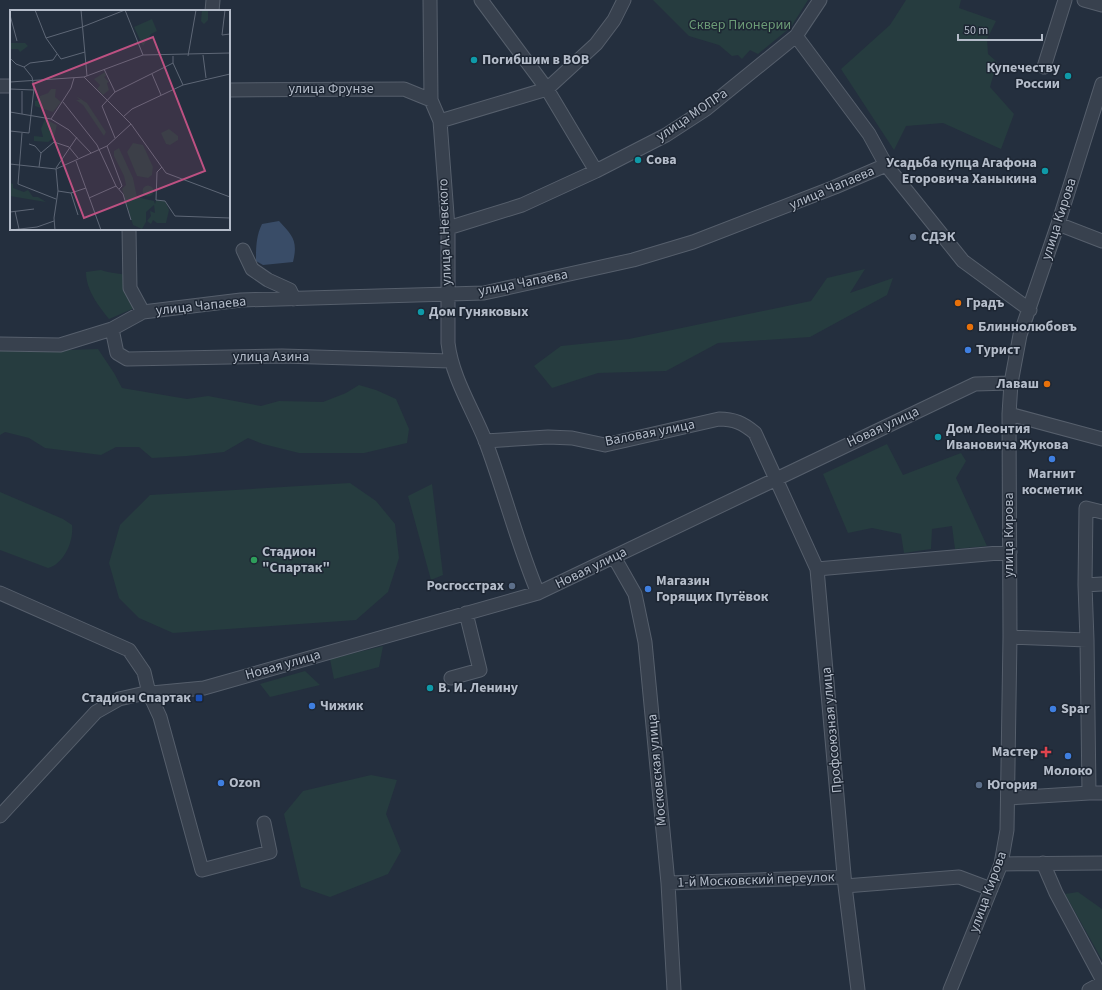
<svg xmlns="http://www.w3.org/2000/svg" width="1102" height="990" font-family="'Source Sans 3',sans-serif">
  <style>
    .green { fill: #263c3f }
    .water { fill: #394c67 }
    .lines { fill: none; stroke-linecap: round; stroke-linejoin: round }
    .minor-casing { stroke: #565f6c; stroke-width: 15 }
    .minor { stroke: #38414e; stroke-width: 13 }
    .culture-dot { fill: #0f9aa8; stroke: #1d2633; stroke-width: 1.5 }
    .service-dot { fill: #5c6f8a; stroke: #1d2633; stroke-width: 1.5 }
    .food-dot { fill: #e8710a; stroke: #1d2633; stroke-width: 1.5 }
    .shop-dot { fill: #3f7fe0; stroke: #1d2633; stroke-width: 1.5 }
    .leisure-dot { fill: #2e9e5b; stroke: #1d2633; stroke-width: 1.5 }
    .transit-dot { fill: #1a4fb4; stroke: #1d2633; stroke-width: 1.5 }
    .health-dot { fill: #e0444e; stroke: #1d2633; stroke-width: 1.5 }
    .labels { text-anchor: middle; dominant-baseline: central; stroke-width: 3; stroke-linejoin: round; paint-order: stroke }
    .park-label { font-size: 14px; fill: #6b9a76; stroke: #1d2633 }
    .poi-label { font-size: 14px; font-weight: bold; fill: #b4bcc9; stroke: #1d2633; text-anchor: start }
    .street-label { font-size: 14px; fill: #b4bcc9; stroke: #1d2633 }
    .inset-road { fill: none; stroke: #5e6776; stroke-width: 1 }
    .view { fill: #bd5182; fill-opacity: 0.15; stroke: #bd5182; stroke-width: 2 }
    .inset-edge { fill: none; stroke: #b4bcc9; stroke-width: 2 }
  </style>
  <rect width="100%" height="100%" fill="#242f3e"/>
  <!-- green -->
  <path class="green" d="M 653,0 L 808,0 L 791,27 L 758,54 L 750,50 L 742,59 L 738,55 L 732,56 L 719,45 L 689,36 Z
    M 906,0 L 961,0 L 959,8 L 996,21 L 987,39 L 988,54 L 997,62 L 990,87 L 1014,114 L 1001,149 L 943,123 L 906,126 L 894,150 L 841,69 L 890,25 Z
    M 865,269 L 850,293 L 893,278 L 887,295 L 810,337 L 718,343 L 666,371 L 598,373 L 552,388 L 534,366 L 561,346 L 629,339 L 811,301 L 827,278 Z
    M 101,270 C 111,274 120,272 130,277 L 139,306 L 109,319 C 98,305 86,290 86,272 Z
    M 0,349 L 39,351 L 98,349 L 114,373 L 122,388 L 187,399 L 208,396 L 261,406 L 279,401 L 323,402 L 346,393 L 359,385 L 376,390 L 396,399 L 409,429 L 407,443 L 364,453 L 299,453 L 263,444 L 248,438 L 224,452 L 187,456 L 152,458 L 139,447 L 116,447 L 101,455 L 45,448 L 29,438 L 5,432 L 0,435 Z
    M 887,444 L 903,475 L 961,453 L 966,461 L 956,478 L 987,546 L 955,549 L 952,526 L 932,529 L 931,549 L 904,553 L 901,534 L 872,528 L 848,533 L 823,474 Z
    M 350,483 L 376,501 L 395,524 L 399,558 L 388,592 L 356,620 L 173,633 L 139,618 L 119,598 L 109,563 L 120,525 L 150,495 Z
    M 432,484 L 443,575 L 431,580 L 408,496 Z
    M 0,492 L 63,519 L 72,525 C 74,541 64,564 48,568 L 0,550 Z
    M 383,646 L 379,667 L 334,679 L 330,659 Z
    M 305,671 L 320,685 L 270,697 L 260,684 Z
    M 371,775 L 397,780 L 386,814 L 401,851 L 388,874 L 330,897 L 301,887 L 284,814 L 303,791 Z
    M 1078,892 L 1102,909 L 1102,960 L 1065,894 Z"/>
  <!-- water -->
  <path class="water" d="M 279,221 C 293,236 298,241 293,262 L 263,265 L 256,261 C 256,248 256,236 262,224 Z"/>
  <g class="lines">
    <!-- minor casing -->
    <g class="minor-casing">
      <path id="minor" d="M 430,0 L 431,100 L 440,121 L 448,228 L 448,343 C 452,377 472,408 485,440 C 504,490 517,543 538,593
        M 481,0 L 547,89 L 596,171
        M 1084,0 L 1102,5
        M 212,11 L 213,0
        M 796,36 L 869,134 L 886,165 L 963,261 L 1030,310
        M 1044,67 L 1065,0
        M 0,86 L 11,86
        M 229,90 L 404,89 L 431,100
        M 440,121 L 547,89 L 596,44 L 614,20 L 624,0
        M 1058,224 L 1102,241
        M 448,228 L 522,205 L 596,171 L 666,135 L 706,109 L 796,36 L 820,0
        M 129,229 L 130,288 L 143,312
        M 243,250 L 252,269 L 268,280 L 290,290 L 294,299
        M 112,329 L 117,353 L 127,359 L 282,356 L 450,361
        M 0,344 L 60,345 L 112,329 L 143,312 L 241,300 L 484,293 L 633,260 L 693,242 L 835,187 L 886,165
        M 1009,414 L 1102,439
        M 485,441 L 548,437 L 572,438 L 605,445 L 719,419 C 734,419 743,423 755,433 L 817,569 L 845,886 L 858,990
        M 614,557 L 635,594 L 645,642 L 668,883 L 674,990
        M 817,569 L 1010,552
        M 1085,585 L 1086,508 L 1102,512
        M 0,593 L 129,650 L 144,672 L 149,693 L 160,717 L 202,870 L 270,852 L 264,823
        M 1010,637 L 1087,640 L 1085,585 L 1102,584
        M 451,678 L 480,670 L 466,613
        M 1089,793 L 1102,793
        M 1008,798 L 1089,793 L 1087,640
        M 0,816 L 96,712 L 119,699 L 141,694 L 204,688 L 538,593 L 975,384 L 1011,383
        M 1043,863 L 1056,893 L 1102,979
        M 1001,864 L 1102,863
        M 668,883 L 844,877
        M 845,886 L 959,877 L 991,889
        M 950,990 L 1001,864 L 1007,830 L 1010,637 L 1009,414 L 1011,383 L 1020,335 L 1058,224 L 1102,84
        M 1089,990 L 1102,983"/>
    </g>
    <!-- minor -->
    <use href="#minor" class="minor"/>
  </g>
  <!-- markers -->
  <g class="culture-dot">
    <circle cx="474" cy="60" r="4"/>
    <circle cx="1068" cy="76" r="4"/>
    <circle cx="638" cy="160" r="4"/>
    <circle cx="1045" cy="171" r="4"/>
    <circle cx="421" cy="312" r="4"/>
    <circle cx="938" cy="437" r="4"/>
    <circle cx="430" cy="688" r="4"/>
  </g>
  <g class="service-dot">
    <circle cx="913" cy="237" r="4"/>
    <circle cx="512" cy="586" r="4"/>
    <circle cx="979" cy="785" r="4"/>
  </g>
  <g class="food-dot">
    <circle cx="958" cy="303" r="4"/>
    <circle cx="970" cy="327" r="4"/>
    <circle cx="1047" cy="384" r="4"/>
  </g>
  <g class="shop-dot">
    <circle cx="968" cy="350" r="4"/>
    <circle cx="1052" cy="459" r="4"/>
    <circle cx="648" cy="589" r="4"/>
    <circle cx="312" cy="706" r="4"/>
    <circle cx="1053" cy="709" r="4"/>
    <circle cx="1068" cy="756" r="4"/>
    <circle cx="221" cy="783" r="4"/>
  </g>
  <circle class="leisure-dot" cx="254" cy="560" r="4"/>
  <rect class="transit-dot" x="195" y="694" width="8" height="8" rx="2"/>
  <path class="health-dot" d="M1044 746h4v4h4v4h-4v4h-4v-4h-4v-4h4z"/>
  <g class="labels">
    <!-- park labels -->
    <g class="park-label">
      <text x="740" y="25">Сквер Пионерии</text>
    </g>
    <!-- poi labels -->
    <g class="poi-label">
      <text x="482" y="60">Погибшим в ВОВ</text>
      <text x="1060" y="68" text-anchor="end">Купечеству<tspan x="1060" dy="16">России</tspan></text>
      <text x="646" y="160">Сова</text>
      <text x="1037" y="163" text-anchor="end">Усадьба купца Агафона<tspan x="1037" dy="16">Егоровича Ханыкина</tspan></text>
      <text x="921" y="237">СДЭК</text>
      <text x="966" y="303">Градъ</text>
      <text x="429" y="312">Дом Гуняковых</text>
      <text x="978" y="327">Блиннолюбовъ</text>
      <text x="976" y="350">Турист</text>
      <text x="1039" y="384" text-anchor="end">Лаваш</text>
      <text x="946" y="429">Дом Леонтия<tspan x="946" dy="16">Ивановича Жукова</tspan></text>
      <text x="1052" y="474" text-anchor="middle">Магнит<tspan x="1052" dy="16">косметик</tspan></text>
      <text x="262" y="552">Стадион<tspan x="262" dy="16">"Спартак"</tspan></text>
      <text x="656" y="581">Магазин<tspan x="656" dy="16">Горящих Путёвок</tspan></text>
      <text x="504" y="586" text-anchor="end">Росгосстрах</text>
      <text x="438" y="688">В. И. Ленину</text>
      <text x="191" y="698" text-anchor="end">Стадион Спартак</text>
      <text x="320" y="706">Чижик</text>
      <text x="1061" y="709">Spar</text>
      <text x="1038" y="752" text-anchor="end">Мастер</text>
      <text x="1068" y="771" text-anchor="middle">Молоко</text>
      <text x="229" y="783">Ozon</text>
      <text x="987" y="785">Югория</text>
    </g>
    <!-- street labels -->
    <g class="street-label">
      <text x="331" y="89">улица Фрунзе</text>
      <text transform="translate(692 115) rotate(-34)">улица МОПРа</text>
      <text transform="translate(832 188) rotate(-23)">улица Чапаева</text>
      <text transform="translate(1059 219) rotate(-72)">улица Кирова</text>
      <text transform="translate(445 232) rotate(-92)">улица А.Невского</text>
      <text transform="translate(523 283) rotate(-11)">улица Чапаева</text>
      <text transform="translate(201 306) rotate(-6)">улица Чапаева</text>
      <text x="271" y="357">улица Азина</text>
      <text transform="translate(883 427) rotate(-25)">Новая улица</text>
      <text transform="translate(650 433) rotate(-11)">Валовая улица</text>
      <text transform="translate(1009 535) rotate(-90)">улица Кирова</text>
      <text transform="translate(591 568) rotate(-26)">Новая улица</text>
      <text transform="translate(283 665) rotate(-16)">Новая улица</text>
      <text transform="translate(832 730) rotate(-95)">Профсоюзная улица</text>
      <text transform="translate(657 770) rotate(-95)">Московская улица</text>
      <text transform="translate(756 880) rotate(-2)">1-й Московский переулок</text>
      <text transform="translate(988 892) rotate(-70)">улица Кирова</text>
    </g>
  </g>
  <!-- overview -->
  <g transform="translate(10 10)">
    <rect width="220" height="220" fill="#242f3e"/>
    <path d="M 192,0 L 198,0 L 198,10 L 194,14 L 191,11 ZM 142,9 L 147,21 L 141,24 L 133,36 L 124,17 ZM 0,33 L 15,33 L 18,36 L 10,42 L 8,39 L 0,39 ZM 95,62 L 96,66 L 94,67 L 99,72 L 97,73 L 99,80 L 93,85 L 87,79 L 90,75 L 84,69 ZM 41,79 L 46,79 L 45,87 L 51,92 L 43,102 L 25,96 L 25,91 L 30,90 L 30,86 L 38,83 ZM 66,86 L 77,93 L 96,122 L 94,126 L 73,95 L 66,90 L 70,90 ZM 35,109 L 47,115 L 44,127 L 38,132 L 24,131 L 24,126 L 33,127 L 31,119 ZM 159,119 L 168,126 L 168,130 L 160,135 L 156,134 L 151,123 ZM 123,133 L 133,135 L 143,157 L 142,165 L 138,168 L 127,166 L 117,142 ZM 109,138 L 123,168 L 127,187 L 144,191 L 145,194 L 146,190 L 155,191 L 159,200 L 156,213 L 147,213 L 143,210 L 141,214 L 137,211 L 141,206 L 140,201 L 145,203 L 144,195 L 136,202 L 136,212 L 132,219 L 123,215 L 112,179 L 116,175 L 114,166 L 104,146 L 104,141 ZM 0,173 L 3,174 L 3,178 L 14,182 L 18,180 L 23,187 L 28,187 L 36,192 L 0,186 ZM132.5 181a5.5 5.5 0 1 1 11 0a5.5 5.5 0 1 1-11 0Z" fill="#263c3f"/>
    <path class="inset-road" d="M 25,0 L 36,28 L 51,49 L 75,42M 71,0 L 77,66M 115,0 L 133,45M 215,0 L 212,25 L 220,24M 0,5 L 7,31M 36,28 L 72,17 L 115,0M 193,45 L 196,68M 178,46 L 186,0M 0,48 L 6,54 L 14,57M 163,53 L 173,75M 14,57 L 20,53 L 43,50 L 47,44M 94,59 L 105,82M 142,64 L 151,85M 74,67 L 121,114 L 156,163 L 220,187M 0,72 L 74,67 L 133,45 L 220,43M 0,79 L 24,80M 53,92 L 87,135 L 106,176 L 113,184 L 121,210M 0,102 L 41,109 L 59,120 L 81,143M 12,104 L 12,81M 113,107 L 122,99 L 173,75 L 220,64M 41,109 L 61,78 L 64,68M 0,121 L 19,123 L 24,78 L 22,67 L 14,57M 12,123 L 8,174 L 46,189M 105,128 L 92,96 L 105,82 L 163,53 L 163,46M 19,134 L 25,136 L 31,143M 97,136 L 112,176 L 109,179M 66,151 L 91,220M 0,154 L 46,159 L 97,136 L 121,114M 29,157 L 31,143 L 44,132 L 59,137 L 68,148M 152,157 L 147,162 L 146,190 L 155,191 L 165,206 L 220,208M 46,158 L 67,127M 48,181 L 61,183 L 76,178M 61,183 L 68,205M 79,188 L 106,176M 5,201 L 9,219M 0,202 L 24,199M 1,220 L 27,217 L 44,211M 45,220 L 44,208 L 48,181 L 46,159"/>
    <path class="view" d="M 143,27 L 195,161 L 74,208 L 23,74 Z"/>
    <rect width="220" height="220" class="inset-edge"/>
  </g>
  <!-- scale -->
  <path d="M958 34v6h84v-6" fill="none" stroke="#b4bcc9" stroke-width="2"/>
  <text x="964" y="34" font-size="12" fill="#b4bcc9" stroke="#1d2633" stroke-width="3" paint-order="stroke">50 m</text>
</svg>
